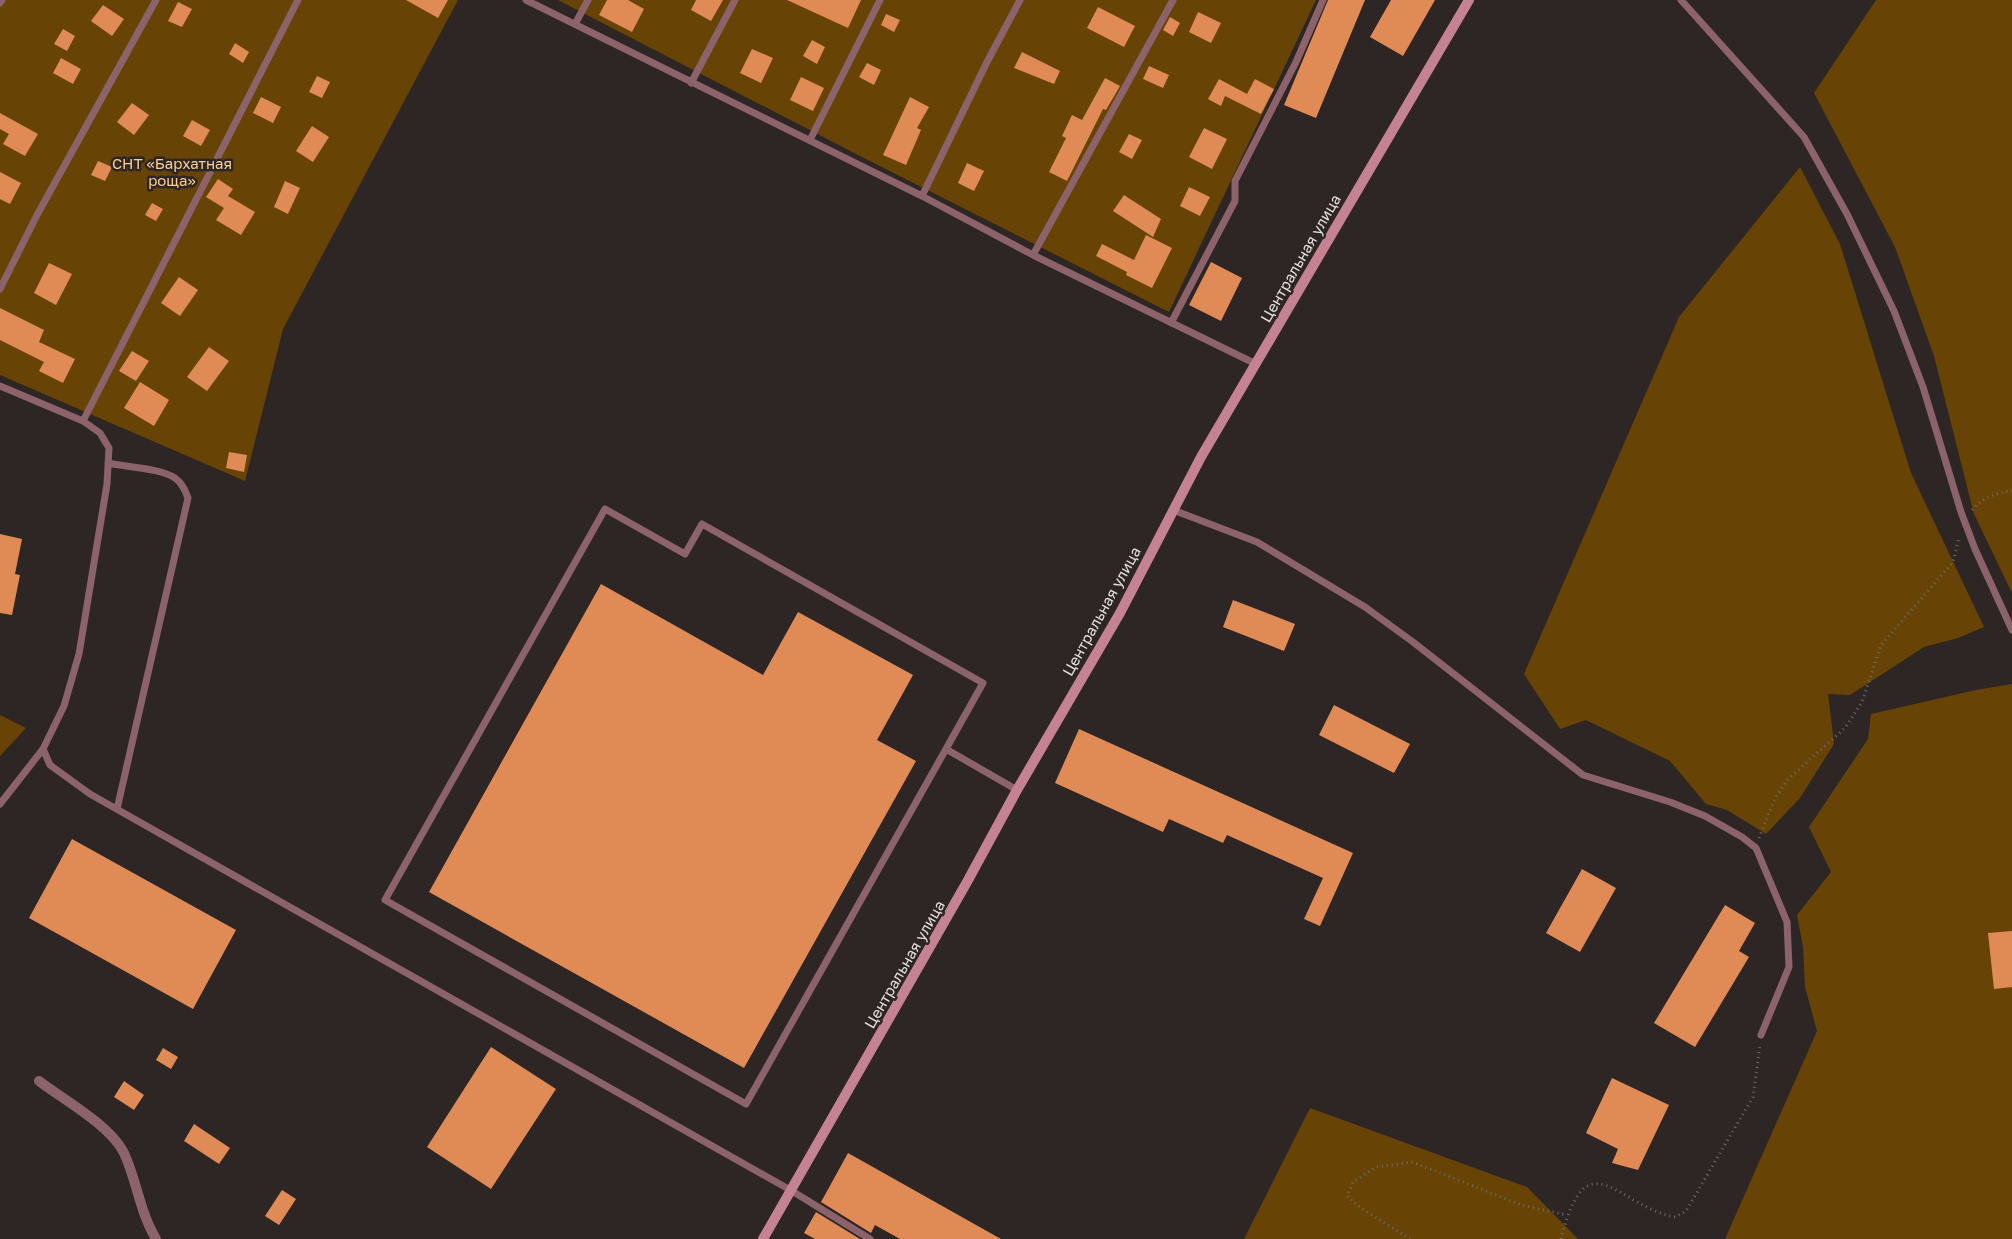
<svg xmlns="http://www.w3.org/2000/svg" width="2012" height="1239" font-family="'Golos Text',sans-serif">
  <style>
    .green { fill: #674405 }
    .building { fill: #e08a56 }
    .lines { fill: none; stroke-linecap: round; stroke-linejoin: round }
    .path { stroke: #6f6968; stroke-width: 3; stroke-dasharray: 1 4; stroke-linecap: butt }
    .lane { stroke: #8c626b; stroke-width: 7 }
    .street { stroke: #8c626b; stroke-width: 10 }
    .secondary { stroke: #c58292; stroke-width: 10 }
    .labels { text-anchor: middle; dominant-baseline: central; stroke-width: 5; stroke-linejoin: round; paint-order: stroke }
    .park-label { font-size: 15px; fill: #fcce91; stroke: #2d2624 }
    .street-label { font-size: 15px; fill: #e4dfdf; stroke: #2d2624 }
  </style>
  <rect width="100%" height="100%" fill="#2d2624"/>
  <!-- green -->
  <path class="green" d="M 0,0 L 458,0 L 283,329 L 245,481 L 0,375 Z
    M 558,0 L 1316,0 L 1169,312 L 862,157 Z
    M 1876,0 L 2012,0 L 2012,593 L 1974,514 L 1934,356 L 1895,247 L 1814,93 Z
    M 1800,167 L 1840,244 L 1911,473 L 1984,627 L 1958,638 L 1924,647 L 1850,695 L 1828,694 L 1834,744 L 1800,798 L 1766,834 L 1727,810 L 1706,804 L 1670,761 L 1586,720 L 1560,729 L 1524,674 L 1679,317 Z
    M 2012,684 L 2012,1239 L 1725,1239 L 1817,1031 L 1805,987 L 1803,947 L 1797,915 L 1831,872 L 1809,827 L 1868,739 L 1871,714 L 1976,690 Z
    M 0,715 L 26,728 L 0,756 Z
    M 1310,1108 L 1527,1187 L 1578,1239 L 1244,1239 Z"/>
  <!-- building -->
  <path class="building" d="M 406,0 L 448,0 L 438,18 Z
    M 607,0 L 628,0 L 644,9 L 632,32 L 599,15 Z
    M 696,0 L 723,0 L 711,21 L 691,10 Z
    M 787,0 L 861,0 L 848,28 Z
    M 1328,0 L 1365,0 L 1316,118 L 1284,105 Z
    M 1391,0 L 1435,0 L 1403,56 L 1370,37 Z
    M 178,2 L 192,9 L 182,27 L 168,21 Z
    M 103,5 L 124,19 L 112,36 L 91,21 Z
    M 1098,7 L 1135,26 L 1124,47 L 1087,28 Z
    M 1198,12 L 1221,23 L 1211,43 L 1189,32 Z
    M 886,14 L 900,20 L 894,32 L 881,25 Z
    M 1170,17 L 1180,23 L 1173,36 L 1163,30 Z
    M 63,29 L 75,36 L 67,51 L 54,44 Z
    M 812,40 L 825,47 L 817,64 L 803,56 Z
    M 235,43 L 249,52 L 243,63 L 229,54 Z
    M 752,49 L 773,58 L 761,83 L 740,73 Z
    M 1022,52 L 1060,71 L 1054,84 L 1014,68 Z
    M 61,58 L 81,69 L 73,84 L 53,73 Z
    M 867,63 L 881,70 L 874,85 L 859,77 Z
    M 1149,66 L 1169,75 L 1163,88 L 1143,79 Z
    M 317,76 L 330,82 L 322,98 L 309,92 Z
    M 801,77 L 824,88 L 813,111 L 790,100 Z
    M 1105,78 L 1120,86 L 1106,110 L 1103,109 L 1067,181 L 1049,172 L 1066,138 L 1062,136 L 1072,115 L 1082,120 Z
    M 1219,79 L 1247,94 L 1255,79 L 1274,89 L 1261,114 L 1225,96 L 1221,106 L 1208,99 Z
    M 261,97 L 281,107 L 273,123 L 253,113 Z
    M 910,97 L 929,107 L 917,128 L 921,130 L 906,165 L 883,155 Z
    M 132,103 L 149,115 L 134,135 L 117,122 Z
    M 0,113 L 38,134 L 25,156 L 3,144 L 9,134 L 0,129 Z
    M 192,120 L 210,130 L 201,146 L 183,136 Z
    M 312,126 L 329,137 L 313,162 L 296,151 Z
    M 1204,128 L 1227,139 L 1212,169 L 1189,157 Z
    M 1129,134 L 1142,140 L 1132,159 L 1119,152 Z
    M 98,161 L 112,167 L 105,181 L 91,175 Z
    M 967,163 L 984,171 L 974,191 L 958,183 Z
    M 0,172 L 21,183 L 10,204 L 0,199 Z
    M 218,179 L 233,189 L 228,196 L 255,212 L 241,235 L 216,220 L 224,208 L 206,197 Z
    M 285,181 L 300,188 L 288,214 L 274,207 Z
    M 1189,187 L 1210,197 L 1200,216 L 1180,206 Z
    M 1124,195 L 1161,219 L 1153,237 L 1113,211 Z
    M 152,203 L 163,209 L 156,221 L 145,215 Z
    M 1146,235 L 1172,248 L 1152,288 L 1126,275 L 1127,272 L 1096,256 L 1102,244 L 1134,260 Z
    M 1211,262 L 1242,278 L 1221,321 L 1189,305 Z
    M 49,263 L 72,274 L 56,305 L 34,293 Z
    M 179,277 L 198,290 L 180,316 L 161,303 Z
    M 0,308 L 44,330 L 39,342 L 75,359 L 63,383 L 39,371 L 44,362 L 0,340 Z
    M 209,347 L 229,361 L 207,391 L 187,377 Z
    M 132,351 L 149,361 L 136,381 L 119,371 Z
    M 140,382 L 169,400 L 154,426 L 124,408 Z
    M 229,452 L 247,455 L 244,472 L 226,468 Z
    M 0,534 L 22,539 L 15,574 L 20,575 L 12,615 L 0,613 Z
    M 601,584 L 763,675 L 798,612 L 913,675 L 877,740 L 916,761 L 744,1068 L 429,892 Z
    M 1233,600 L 1295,624 L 1284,651 L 1223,627 Z
    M 1334,705 L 1410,744 L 1394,773 L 1319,735 Z
    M 1079,729 L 1353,853 L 1320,926 L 1304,919 L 1323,878 L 1227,835 L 1223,843 L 1169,819 L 1163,832 L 1055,783 Z
    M 72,839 L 236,930 L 193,1009 L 29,918 Z
    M 1582,869 L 1616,888 L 1580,952 L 1546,933 Z
    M 1725,905 L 1755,923 L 1739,951 L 1749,957 L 1695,1047 L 1654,1023 Z
    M 2012,931 L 2012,987 L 1994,989 L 1988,933 Z
    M 491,1047 L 556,1089 L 491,1189 L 427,1147 Z
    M 163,1048 L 178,1057 L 171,1069 L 156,1060 Z
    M 1612,1078 L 1669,1105 L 1638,1170 L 1612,1163 L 1618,1149 L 1586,1133 Z
    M 124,1081 L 144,1095 L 134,1110 L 114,1097 Z
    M 194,1124 L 230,1148 L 219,1164 L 184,1141 Z
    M 848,1153 L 1001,1239 L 900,1239 L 875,1225 L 871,1233 L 821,1202 Z
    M 282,1190 L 296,1199 L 279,1225 L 265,1216 Z
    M 816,1212 L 860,1239 L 815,1239 L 804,1233 Z"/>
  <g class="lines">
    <!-- path -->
    <path class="path" d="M 1972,510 C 1982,498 1996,492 2012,491
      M 1759,838 L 1775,798 L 1788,779 L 1845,728 L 1862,702 L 1881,645 L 1953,562 L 1959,537
      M 1410,1239 L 1361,1208 L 1347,1196 L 1353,1182 L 1376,1167 L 1413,1162 L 1521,1205 L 1567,1215
      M 1561,1239 C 1587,1135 1618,1208 1676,1217 L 1686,1211 L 1753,1097 L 1760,1045"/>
    <!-- lane -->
    <path class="lane" d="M 526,0 L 922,196 L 1033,255 L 1256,364
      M 1681,0 L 1804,137 L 1847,214 L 1894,311 L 1923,387 L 1961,512 L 1975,549 L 2012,630
      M 0,3 L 2,0
      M 575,24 L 588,0
      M 691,83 L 735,0
      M 810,140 L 880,0
      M 922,196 L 987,62 L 1020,0
      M 1033,255 L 1173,0
      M 0,289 L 37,215 L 156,0
      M 1171,323 L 1235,201 L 1235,181 L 1296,62 L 1323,0
      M 0,386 L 83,421 L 100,433 L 109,448 L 107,484 L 79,654 L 64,706 L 43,749 L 50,765 L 90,794 L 792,1191 L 870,1239
      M 83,421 L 298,0
      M 108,463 C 126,467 160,468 175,478 C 182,483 185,490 188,498 L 117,809
      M 1173,510 L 1257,542 L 1365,607 L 1413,642 L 1583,775 L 1670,802 L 1705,816 L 1742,837 L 1756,848 L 1787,922 L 1789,967 L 1761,1035
      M 946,749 L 983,683 L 702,524 L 685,554 L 605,509 L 385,900 L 746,1104 L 946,749 L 1017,790
      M 0,804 L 43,749"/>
    <!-- street -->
    <path class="street" d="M 39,1081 C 64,1100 110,1125 124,1153 C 137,1181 140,1213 156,1239"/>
    <!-- secondary -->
    <path class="secondary" d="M 763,1239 L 967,882 L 1017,790 L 1120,613 L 1201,457 L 1469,0"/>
  </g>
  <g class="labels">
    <!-- park labels -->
    <g class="park-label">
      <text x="172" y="163">СНТ «Бархатная<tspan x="172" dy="17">роща»</tspan></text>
    </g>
    <!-- street labels -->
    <g class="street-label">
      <text transform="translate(1300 258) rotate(-60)">Центральная улица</text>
      <text transform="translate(1101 611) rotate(-61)">Центральная улица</text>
      <text transform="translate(904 964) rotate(-60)">Центральная улица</text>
    </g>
  </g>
</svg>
